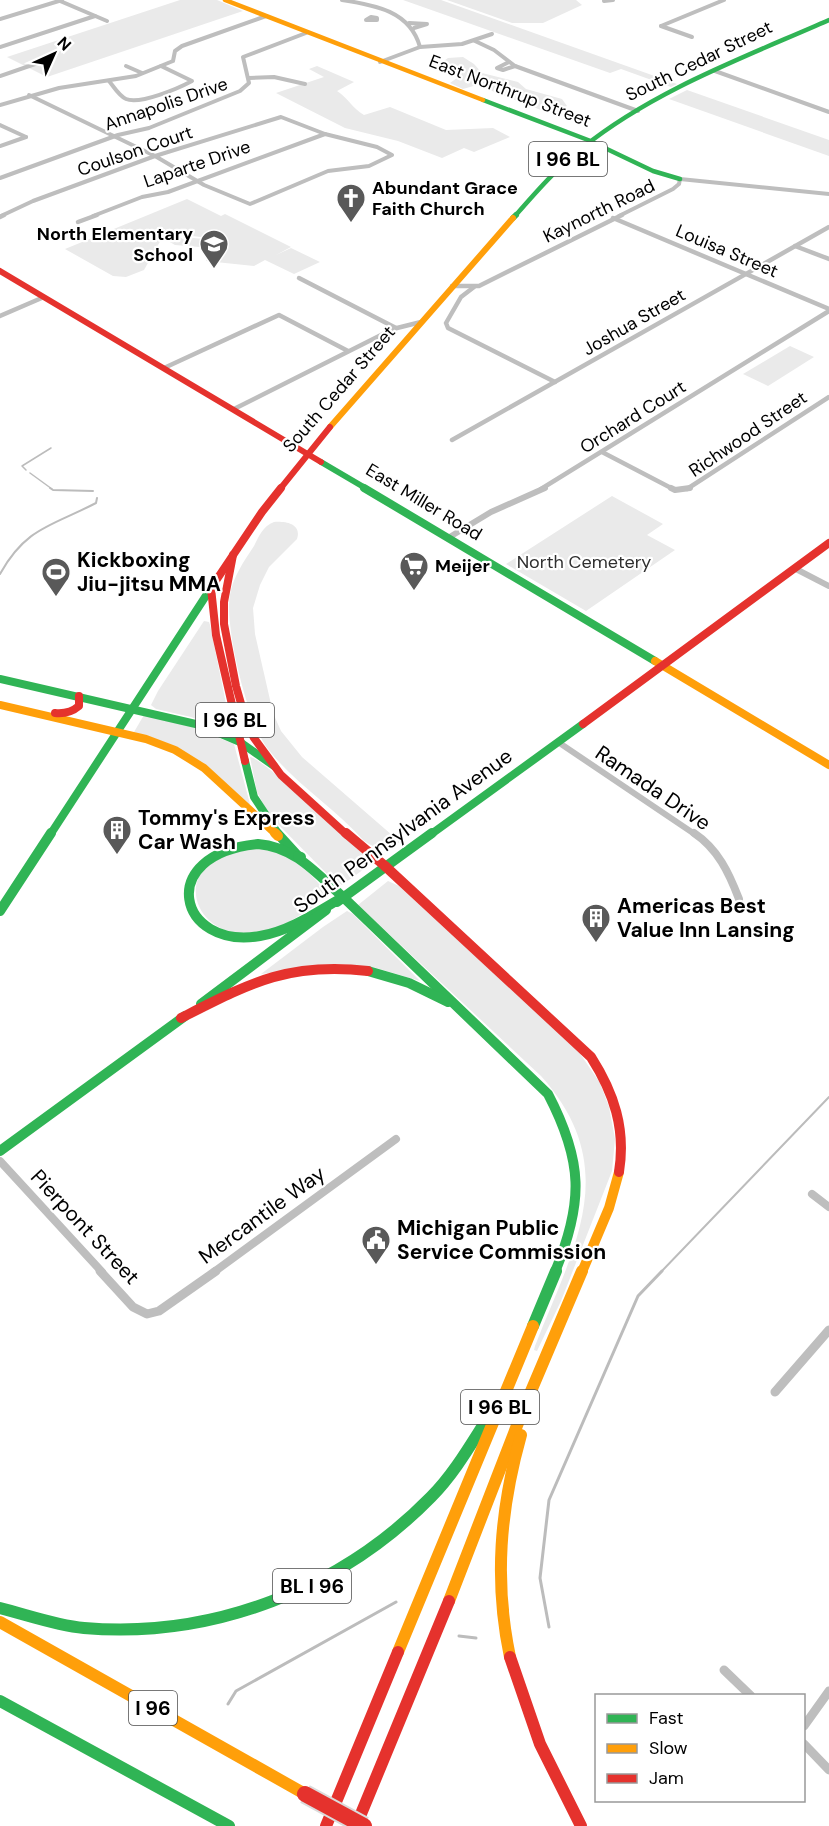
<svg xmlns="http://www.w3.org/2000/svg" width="829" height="1826" viewBox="0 0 829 1826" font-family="'DM Sans',sans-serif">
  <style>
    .green { fill: #eaeaea }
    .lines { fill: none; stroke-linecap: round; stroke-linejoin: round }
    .stream-far2 { stroke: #bcbcbc; stroke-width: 1.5 }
    .stream-far1 { stroke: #bcbcbc; stroke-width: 2 }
    .stream { stroke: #bcbcbc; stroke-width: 3 }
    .street-far4 { stroke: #bebebe; stroke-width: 4 }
    .street-far3 { stroke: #bebebe; stroke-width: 4.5 }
    .street-far2 { stroke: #bebebe; stroke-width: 6 }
    .street-far1 { stroke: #bebebe; stroke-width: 8 }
    .street { stroke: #bebebe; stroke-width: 9 }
    .fast-far4 { stroke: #30b455; stroke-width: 4.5 }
    .fast-far3 { stroke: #30b455; stroke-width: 6 }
    .fast-far2 { stroke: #30b455; stroke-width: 8 }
    .fast-far1 { stroke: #30b455; stroke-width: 10 }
    .fast { stroke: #30b455; stroke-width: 12 }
    .slow-far4 { stroke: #ff9f0a; stroke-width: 4.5 }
    .slow-far3 { stroke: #ff9f0a; stroke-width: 6 }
    .slow-far2 { stroke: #ff9f0a; stroke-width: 8 }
    .slow-far1 { stroke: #ff9f0a; stroke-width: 10 }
    .slow { stroke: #ff9f0a; stroke-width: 12 }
    .jam-far3 { stroke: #e5322d; stroke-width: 6 }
    .jam-far2 { stroke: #e5322d; stroke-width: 8 }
    .jam-far1 { stroke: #e5322d; stroke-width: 10 }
    .jam { stroke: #e5322d; stroke-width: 12 }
    .jam-bridge-casing { stroke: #dbdbdb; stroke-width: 20; stroke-linecap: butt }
    .jam-bridge { stroke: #e5322d; stroke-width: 16 }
    .labels { text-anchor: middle; stroke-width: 4.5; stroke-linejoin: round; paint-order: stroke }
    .far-street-label { font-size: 18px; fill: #000; stroke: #fff }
    .far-poi-label { font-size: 18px; font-weight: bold; fill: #000; stroke: #fff; text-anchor: start }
    .far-park-label { font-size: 18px; fill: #2f2f2f; stroke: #fff }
    .shield { fill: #fff; stroke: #4c4c4c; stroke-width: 1.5 }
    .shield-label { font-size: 20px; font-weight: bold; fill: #000 }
    .poi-label { font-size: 21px; font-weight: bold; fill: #000; stroke: #fff; text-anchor: start }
    .street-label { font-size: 21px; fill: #000; stroke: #fff }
  </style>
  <rect width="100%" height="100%" fill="#fff"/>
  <g class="green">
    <path d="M180 0H217L243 11 47 77 7 57Z"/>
    <path d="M403 0H441L677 84 671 87 621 69 610 73Z"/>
    <path d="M447 0H576L582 5 543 23H512Z"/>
    <path d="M463 57 474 64 482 73 518 82 526 89 562 99 567 106 556 113 546 112 477 85 463 89 450 83 457 78 454 69 447 68 441 71 437 66 448 58Z"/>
    <path d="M317 66 354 82 337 91C348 98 352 108 364 115L390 107 446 130 493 128 510 137 474 152 464 148 442 158 398 141 345 128 276 93 324 77 309 69Z"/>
    <path d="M687 90 829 140V156L669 99Z"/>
    <path d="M187 199 221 216 225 214 291 247 276 255 291 248 320 262 294 274 265 260 254 266 206 261 218 239 175 234 186 241 193 238 217 240 212 248 175 245 163 238 172 234 162 238 144 270 126 277 113 276 65 249Z"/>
    <path d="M790 346 814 357 768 386 743 374Z"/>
    <path d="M612 496 663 524 647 535 675 550 586 611 506 564Z"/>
    <path d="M274 522C286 521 302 524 297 539L269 567 260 585 253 608 255 634 273 713 281 731 302 757 400 842C387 850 377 850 364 841 335 808 295 784 268 749 248 724 224 626 230 595 233 577 244 561 254 546 259 536 263 526 274 522Z"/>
    <path d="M204 621 209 622 210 625 232 733 191 717 156 709 151 705 158 691Z"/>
    <path d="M144 715 192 727 234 744 250 804H248L207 766 190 755 134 732Z"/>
    <path d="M250 757C265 759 353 845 371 861V864L342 885 332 879 269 815 257 792Z"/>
    <path d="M249 848C259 848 267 848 276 851 287 855 324 881 323 893 322 904 306 911 297 917 201 976 151 859 249 848Z"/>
    <path d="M388 881 399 886 579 1052 600 1083 609 1107 615 1139 612 1171 561 1301 537 1351 534 1350 535 1346C573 1248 624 1169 541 1076L358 905Z"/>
    <path d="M347 911 353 914 420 981 373 967 340 964 261 974 323 927Z"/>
  </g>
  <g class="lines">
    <g class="stream-far2">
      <path d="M26 470 22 466 51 448"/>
      <path d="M30 473 52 489"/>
    </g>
    <g class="stream-far1">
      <path d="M50 488 53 490 93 491"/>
      <path d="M0 574C26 527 52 526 96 503L97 498"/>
      <path d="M661 1272 829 1097"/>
    </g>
    <g class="stream">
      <path d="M549 1627 540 1578 549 1500 638 1296 662 1271"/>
      <path d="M459 1636 476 1638"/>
      <path d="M228 1704 236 1691 396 1602"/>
    </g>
    <g class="street-far4">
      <path d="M342 0C375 5 410 11 420 47"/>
      <path d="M60 1 107 21"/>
      <path d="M604 1 613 0"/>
      <path d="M371 17 377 18V20H366Z"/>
      <path d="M0 19 62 0"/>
      <path d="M409 23 427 24 414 28"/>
      <path d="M661 26 724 0"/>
      <path d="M661 26 692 37"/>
      <path d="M475 41 494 50 515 66 638 111"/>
      <path d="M0 47 95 16"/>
      <path d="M380 62 420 47 462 44 492 34"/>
      <path d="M509 62 497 68 503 70 515 66"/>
      <path d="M126 66 142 73"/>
      <path d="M715 71 829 112"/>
      <path d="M0 76 38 63"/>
      <path d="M249 78 274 77 305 84"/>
      <path d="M109 81C114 87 119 96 126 99 140 105 179 88 192 81L161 66"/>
      <path d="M29 95 155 156"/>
      <path d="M0 105 59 88 136 76 173 61 175 51 182 46 266 16"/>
      <path d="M281 117 325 134 377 147 392 155 369 166 328 171 250 204 204 185 155 156Z"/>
      <path d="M0 125 26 137"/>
      <path d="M0 146 26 137"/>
      <path d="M0 178 118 135 149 128 240 91 249 83 243 57 306 33"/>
      <path d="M1 216 33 201 155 156"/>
      <path d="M93 216 142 197 168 192 325 134"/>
      <path d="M619 216 673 189 679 184 680 179 829 194"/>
    </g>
    <g class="street-far3">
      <path d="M0 217 4 215"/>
      <path d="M613 218 829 309"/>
      <path d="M78 222 97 215"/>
      <path d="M795 246 829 259"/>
      <path d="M299 278 396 328"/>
      <path d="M452 286H479L622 215"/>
      <path d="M474 287 461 297 446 323 448 328 555 382"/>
      <path d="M0 316 44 297"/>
      <path d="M164 368 279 315 348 351"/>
      <path d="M234 409 393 329 421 322"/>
      <path d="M452 440 829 227"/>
      <path d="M602 452 673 489"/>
      <path d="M541 489 829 311"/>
      <path d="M687 489 829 397"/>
    </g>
    <g class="street-far2">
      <path d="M671 488 675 490 690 488"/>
      <path d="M448 538 491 512 545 488"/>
      <path d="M794 568 829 586"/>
      <path d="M558 742 696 835"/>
    </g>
    <g class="street-far1">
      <path d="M694 833C718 849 729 873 739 899"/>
      <path d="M0 1161 102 1272"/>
      <path d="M812 1194 829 1207"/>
      <path d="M214 1272 396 1139"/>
    </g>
    <g class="street">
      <path d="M100 1271 133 1307 147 1314 159 1311 216 1271"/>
      <path d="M775 1392 829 1330"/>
      <path d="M724 1670 751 1696"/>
      <path d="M804 1726 829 1691"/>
      <path d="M804 1744 829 1770"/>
    </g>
    <g class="fast-far4">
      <path d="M483 100 588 140 653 171 680 179"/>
      <path d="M515 216C536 192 556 169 582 148 654 90 745 57 829 20"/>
    </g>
    <g class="fast-far3">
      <path d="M513 218 516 215"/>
      <path d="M321 462 367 489"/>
    </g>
    <g class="fast-far2">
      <path d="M364 488 655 661"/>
      <path d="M0 679 200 725 240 742 274 766"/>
      <path d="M245 761 254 797 279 835"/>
      <path d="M50 835 211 588"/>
      <path d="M430 835 583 724"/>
    </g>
    <g class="fast-far1">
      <path d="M277 833 298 856"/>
      <path d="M258 844C295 847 317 874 343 897 317 912 290 931 260 936 178 950 154 854 258 844Z"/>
      <path d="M298 856 301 857"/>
      <path d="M343 897 548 1094C583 1161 584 1202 555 1272"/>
      <path d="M337 902 432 833"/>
      <path d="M0 911 51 833"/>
      <path d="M368 971 409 983 448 1002"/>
      <path d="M201 1004 326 910"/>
      <path d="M0 1151 185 1016"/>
    </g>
    <g class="fast">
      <path d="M533 1326 556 1271"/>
      <path d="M0 1608C28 1615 55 1625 84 1628 213 1639 341 1589 431 1497 454 1474 471 1444 489 1416"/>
      <path d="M0 1701 229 1826"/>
    </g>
    <path class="slow-far4" d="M225 0 483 100"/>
    <path class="slow-far3" d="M330 427 513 218"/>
    <g class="slow-far2">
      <path d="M655 661 829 765"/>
      <path d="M0 705 146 739 175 750 204 768 277 835"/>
    </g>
    <g class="slow-far1">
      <path d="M275 833 278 836"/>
      <path d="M582 1272 609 1208 619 1172"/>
    </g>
    <g class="slow">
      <path d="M449 1601 523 1410 582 1271"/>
      <path d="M0 1622 305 1794"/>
      <path d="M398 1652 533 1326"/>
      <path d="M510 1657C494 1581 500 1510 521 1435"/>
    </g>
    <g class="jam-far3">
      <path d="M0 271 321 462"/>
      <path d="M280 489 330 427"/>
    </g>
    <g class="jam-far2">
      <path d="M233 555 224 602V624L236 686 246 721 254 738 281 775 347 835"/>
      <path d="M55 713C65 714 72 712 79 706V696"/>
      <path d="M583 724 829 543"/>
      <path d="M245 761 216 635 211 588 262 512 281 488"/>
    </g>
    <g class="jam-far1">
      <path d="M346 833 385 866"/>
      <path d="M385 866 591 1057C614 1093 626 1129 619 1172"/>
      <path d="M181 1018C250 983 288 962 368 971"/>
    </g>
    <g class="jam">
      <path d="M510 1657 540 1744 581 1826"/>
      <path d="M326 1826 398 1652"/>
      <path d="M356 1826 449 1601"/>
    </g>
    <g class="jam-bridge-casing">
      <path id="jam-bridge" d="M305 1794 364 1826"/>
    </g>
    <use href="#jam-bridge" class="jam-bridge"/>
  </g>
  <defs>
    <g id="church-pin" transform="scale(1.5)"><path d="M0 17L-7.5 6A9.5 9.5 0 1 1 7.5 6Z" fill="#595959" stroke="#fff"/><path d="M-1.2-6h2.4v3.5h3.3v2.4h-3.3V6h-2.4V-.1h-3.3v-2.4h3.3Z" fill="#fff"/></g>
    <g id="school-pin" transform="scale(1.5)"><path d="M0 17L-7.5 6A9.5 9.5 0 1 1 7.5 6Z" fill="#595959" stroke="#fff"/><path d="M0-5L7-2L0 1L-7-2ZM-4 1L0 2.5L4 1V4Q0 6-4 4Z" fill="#fff"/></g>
    <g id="supermarket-pin" transform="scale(1.5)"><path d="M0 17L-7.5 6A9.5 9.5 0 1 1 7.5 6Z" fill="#595959" stroke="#fff"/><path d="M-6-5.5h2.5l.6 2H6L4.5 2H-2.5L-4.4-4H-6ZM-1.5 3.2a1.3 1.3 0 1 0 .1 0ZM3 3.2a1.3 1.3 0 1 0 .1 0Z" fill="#fff"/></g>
    <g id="stadium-pin" transform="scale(1.5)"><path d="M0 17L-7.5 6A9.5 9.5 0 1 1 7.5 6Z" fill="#595959" stroke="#fff"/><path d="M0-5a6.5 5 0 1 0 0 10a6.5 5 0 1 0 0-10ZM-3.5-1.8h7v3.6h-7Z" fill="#fff"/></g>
    <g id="building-pin" transform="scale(1.5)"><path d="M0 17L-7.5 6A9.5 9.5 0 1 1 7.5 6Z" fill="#595959" stroke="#fff"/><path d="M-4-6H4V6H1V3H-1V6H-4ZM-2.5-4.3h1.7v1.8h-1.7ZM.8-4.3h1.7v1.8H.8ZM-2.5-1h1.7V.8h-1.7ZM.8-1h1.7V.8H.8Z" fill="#fff"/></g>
    <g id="civic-pin" transform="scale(1.5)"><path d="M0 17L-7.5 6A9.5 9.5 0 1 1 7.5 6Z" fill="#595959" stroke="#fff"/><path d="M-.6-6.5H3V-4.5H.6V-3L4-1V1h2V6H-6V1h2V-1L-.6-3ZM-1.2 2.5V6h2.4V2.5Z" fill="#fff"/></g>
  </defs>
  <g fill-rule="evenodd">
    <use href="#church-pin" x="351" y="198"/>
    <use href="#school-pin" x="214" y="244"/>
    <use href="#supermarket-pin" x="414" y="566"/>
    <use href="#stadium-pin" x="56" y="572"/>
    <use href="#building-pin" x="117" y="830"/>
    <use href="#building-pin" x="596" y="918"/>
    <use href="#civic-pin" x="376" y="1240"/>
  </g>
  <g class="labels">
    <g class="far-street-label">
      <text transform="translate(699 61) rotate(-26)" y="6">South Cedar Street</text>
      <text transform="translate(510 91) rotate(21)" y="6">East Northrup Street</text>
      <text transform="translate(166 104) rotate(-19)" y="6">Annapolis Drive</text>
      <text transform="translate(135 151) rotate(-19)" y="6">Coulson Court</text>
      <text transform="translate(197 164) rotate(-19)" y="6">Laparte Drive</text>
      <text transform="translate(599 211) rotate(-26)" y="6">Kaynorth Road</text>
      <text transform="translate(727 251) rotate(23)" y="6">Louisa Street</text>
      <text transform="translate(634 322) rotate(-30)" y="6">Joshua Street</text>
      <text transform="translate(339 389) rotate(-49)" y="6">South Cedar Street</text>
      <text transform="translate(633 417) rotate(-32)" y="6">Orchard Court</text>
      <text transform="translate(748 434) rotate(-34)" y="6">Richwood Street</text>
      <text transform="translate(424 502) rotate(31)" y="6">East Miller Road</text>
    </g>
    <g class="far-poi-label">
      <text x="372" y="194">Abundant Grace<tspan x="372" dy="21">Faith Church</tspan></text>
      <text x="193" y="240" text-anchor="end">North Elementary<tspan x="193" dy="21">School</tspan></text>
      <text x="435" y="572">Meijer</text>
    </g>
    <g class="far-park-label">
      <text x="584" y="568">North Cemetery</text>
    </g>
    <g class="shield">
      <rect x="529" y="142" width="78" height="34" rx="4.5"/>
      <rect x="196" y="703" width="78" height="34" rx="4.5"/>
      <rect x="461" y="1390" width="78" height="34" rx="4.5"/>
      <rect x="273" y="1569" width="78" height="34" rx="4.5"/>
      <rect x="129" y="1691" width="48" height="34" rx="4.5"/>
    </g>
    <g class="shield-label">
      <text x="568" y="166">I 96 BL</text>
      <text x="235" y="727">I 96 BL</text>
      <text x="500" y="1414">I 96 BL</text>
      <text x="312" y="1593">BL I 96</text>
      <text x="153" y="1715">I 96</text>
    </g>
    <g class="poi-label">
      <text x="77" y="567">Kickboxing<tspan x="77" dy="24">Jiu-jitsu MMA</tspan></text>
      <text x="138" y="825">Tommy's Express<tspan x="138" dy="24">Car Wash</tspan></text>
      <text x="617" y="913">Americas Best<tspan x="617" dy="24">Value Inn Lansing</tspan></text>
      <text x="397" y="1235">Michigan Public<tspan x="397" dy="24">Service Commission</tspan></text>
    </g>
    <g class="street-label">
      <text transform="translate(653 788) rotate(34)" y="7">Ramada Drive</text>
      <text transform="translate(403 831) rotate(-36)" y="7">South Pennsylvania Avenue</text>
      <text transform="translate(262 1215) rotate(-36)" y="7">Mercantile Way</text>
      <text transform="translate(85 1227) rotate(47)" y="7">Pierpont Street</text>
    </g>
  </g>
  <rect x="595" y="1694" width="210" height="108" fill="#ffffff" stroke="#999999" stroke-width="1.5"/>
  <rect x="607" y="1714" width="30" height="9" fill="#30b455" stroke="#999999" stroke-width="1.5"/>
  <text x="649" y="1724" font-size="18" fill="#000000">Fast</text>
  <rect x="607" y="1744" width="30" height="9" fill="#ff9f0a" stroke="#999999" stroke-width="1.5"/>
  <text x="649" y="1754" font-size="18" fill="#000000">Slow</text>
  <rect x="607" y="1774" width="30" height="9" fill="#e5322d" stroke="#999999" stroke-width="1.5"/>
  <text x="649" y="1784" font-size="18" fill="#000000">Jam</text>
  <g transform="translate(54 54) rotate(45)" stroke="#ffffff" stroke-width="4.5" paint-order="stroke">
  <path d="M0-4.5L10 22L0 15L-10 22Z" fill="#000000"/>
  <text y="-9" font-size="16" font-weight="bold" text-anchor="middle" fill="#000000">N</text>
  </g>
</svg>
